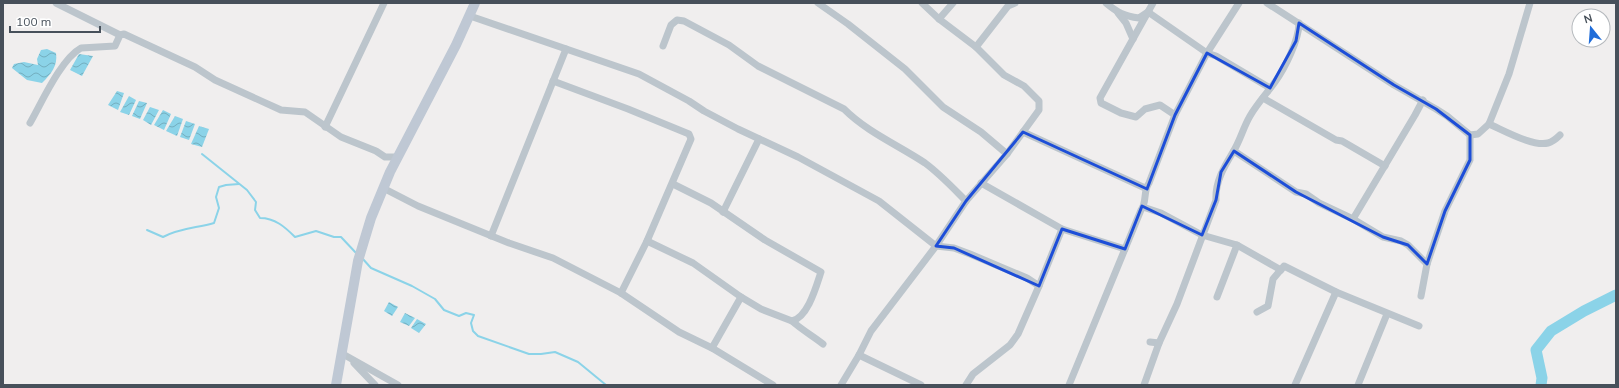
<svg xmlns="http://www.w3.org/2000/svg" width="1619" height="388" viewBox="0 0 1619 388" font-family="Mulish,sans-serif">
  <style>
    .water { fill: url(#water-waves) }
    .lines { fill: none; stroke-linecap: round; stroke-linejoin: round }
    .stream { stroke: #8bd3e8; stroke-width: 2 }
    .river { stroke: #8bd3e8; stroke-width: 11 }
    .street { stroke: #bcc5cc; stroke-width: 7 }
    .secondary { stroke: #bfc8d4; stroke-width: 10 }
    .marked { fill: none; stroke: #1d4ed8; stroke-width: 3; stroke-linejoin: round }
  </style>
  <defs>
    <pattern id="water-waves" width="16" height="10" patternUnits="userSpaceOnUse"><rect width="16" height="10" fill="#8bd3e8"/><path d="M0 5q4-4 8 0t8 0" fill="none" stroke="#73aebf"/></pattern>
  </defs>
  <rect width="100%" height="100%" fill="#f0eeee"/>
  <g class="water">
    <path d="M47 49 56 53C58 66 51 74 42 83L27 80 12 68 14 64 24 62 38 65 37 59 41 50Z"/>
    <path d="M79 54 93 56 82 76 70 70Z"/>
    <path d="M117 91 124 93 118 110 108 105Z"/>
    <path d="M129 96 136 100 129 115 120 112Z"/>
    <path d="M139 101 147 103 140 119 132 116Z"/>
    <path d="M150 107 159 110 151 125 143 120Z"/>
    <path d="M163 110 171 114 164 130 154 125Z"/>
    <path d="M175 116 183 119 177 136 166 131Z"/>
    <path d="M186 121 195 124 189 140 180 137Z"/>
    <path d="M199 126 209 129 202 147 191 144Z"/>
    <path d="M389 302 398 307 392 316 384 311Z"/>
    <path d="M405 313 415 318 409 326 400 322Z"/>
    <path d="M417 319 426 324 419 333 411 328Z"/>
  </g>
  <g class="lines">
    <g class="stream">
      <path d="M202 154 247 190 256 202 255 210 260 218C275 218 285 227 295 237L316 231 334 237H341L357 254"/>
      <path d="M147 230 163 237C180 228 197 228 214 223L219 208 216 197 219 187 226 185 239 184"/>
      <path d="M362 258 371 268 412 286 435 299 444 310 459 316 466 313 474 315 471 323 473 331 478 336 529 354H541L555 352 578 362 606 385"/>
    </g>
    <path class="river" d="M1541 385 1542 378 1536 350 1551 331 1584 311 1616 295"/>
    <g class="street">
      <path d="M56 3 120 35"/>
      <path d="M818 3 848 24 905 69 943 107 981 132 1007 154"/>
      <path d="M1106 3C1118 13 1124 16 1139 18L1148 12 1207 53 1216 56 1270 88"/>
      <path d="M1153 3 1100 98 1101 103 1121 113 1136 117 1145 109 1160 105 1175 115"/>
      <path d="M1267 3 1394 85 1436 109 1447 116 1470 135 1478 134 1489 124 1509 74 1530 3"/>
      <path d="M1118 13 1126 23 1133 39"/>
      <path d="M470 16 639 74 689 101 704 111 738 129 798 157 879 201 936 246 954 248 970 254 1027 278 1039 286"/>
      <path d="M939 19 953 3"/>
      <path d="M663 46 671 25 677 20 684 21 729 45 758 66 844 109C867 132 898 145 925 163 940 174 953 188 966 201"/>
      <path d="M976 47 1008 6 1015 3"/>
      <path d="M553 81 628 109 689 134 691 139 647 241 621 293"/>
      <path d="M1263 98 1336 140 1342 141 1385 166"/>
      <path d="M30 123C42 102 61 59 81 48L115 46 120 35 124 34 195 67 215 80 281 110 305 112 341 137 376 151 385 157H398"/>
      <path d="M1489 124C1503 130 1533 147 1548 143 1552 142 1557 138 1560 135"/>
      <path d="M325 127 384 3"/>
      <path d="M1023 132 1145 188"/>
      <path d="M1234 151 1296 192 1306 194 1319 203 1353 219 1383 237 1401 241 1408 245 1427 264"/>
      <path d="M981 183 1062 229 1125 249"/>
      <path d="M383 188 418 206 509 243 553 258 621 293 679 332 712 348 773 385"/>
      <path d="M1143 207 1161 213 1202 235 1237 245 1281 270"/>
      <path d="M723 212 759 139"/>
      <path d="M1353 219 1415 115 1423 100"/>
      <path d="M491 236 566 49"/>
      <path d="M647 241 693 263 741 297 761 309 792 321C808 317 816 287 821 272L765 240 711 203 673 184"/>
      <path d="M1421 296 1427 264 1445 211 1470 160V135"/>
      <path d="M1217 297 1237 245"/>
      <path d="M1257 312 1268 306 1273 279 1284 266 1336 292 1419 326"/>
      <path d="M792 321C802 330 813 336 823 344"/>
      <path d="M1150 342 1159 343"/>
      <path d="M712 348 741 297"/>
      <path d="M341 353 398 385"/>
      <path d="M859 355 921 385"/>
      <path d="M354 363 375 385"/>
      <path d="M841 385 859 355 871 331 936 246 966 201 1007 154 1039 110V101L1024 86 1004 75 976 47 939 19 922 3"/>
      <path d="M966 385 973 374 1010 345 1018 334 1039 286 1062 229"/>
      <path d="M1069 385 1141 210C1147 203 1143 191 1149 183L1175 115 1207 53 1239 3"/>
      <path d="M1144 385 1159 343 1177 304 1216 200C1215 182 1224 167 1233 152 1240 141 1243 128 1250 116 1257 104 1267 93 1275 82 1285 68 1299 40 1299 23"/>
      <path d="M1295 385 1336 292"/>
      <path d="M1358 385 1387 314"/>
    </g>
    <path class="secondary" d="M336 385 358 261 371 218 390 172 456 45 475 3"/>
  </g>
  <path class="marked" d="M1299 23 1394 85 1436 109 1470 135V160L1445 211 1427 264 1408 245 1383 237 1296 192 1234 151 1221 172 1216 200 1202 235 1142 206 1125 249 1062 229 1039 286 954 248 936 246 966 201 1023 132 1147 189 1175 115 1207 53 1270 88 1296 41Z"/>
  <rect width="1619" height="388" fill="none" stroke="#47505a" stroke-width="8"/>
  <g transform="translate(1591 28) rotate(343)"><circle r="19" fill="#ffffff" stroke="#b5b9bd"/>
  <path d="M0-3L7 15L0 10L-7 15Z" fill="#1f6cd9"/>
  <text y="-6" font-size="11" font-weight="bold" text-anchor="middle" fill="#47505a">N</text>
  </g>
  <path d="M10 26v6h90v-6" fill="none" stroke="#47505a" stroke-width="2"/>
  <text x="16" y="26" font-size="12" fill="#47505a" stroke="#ffffff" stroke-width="3" paint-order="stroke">100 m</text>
</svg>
